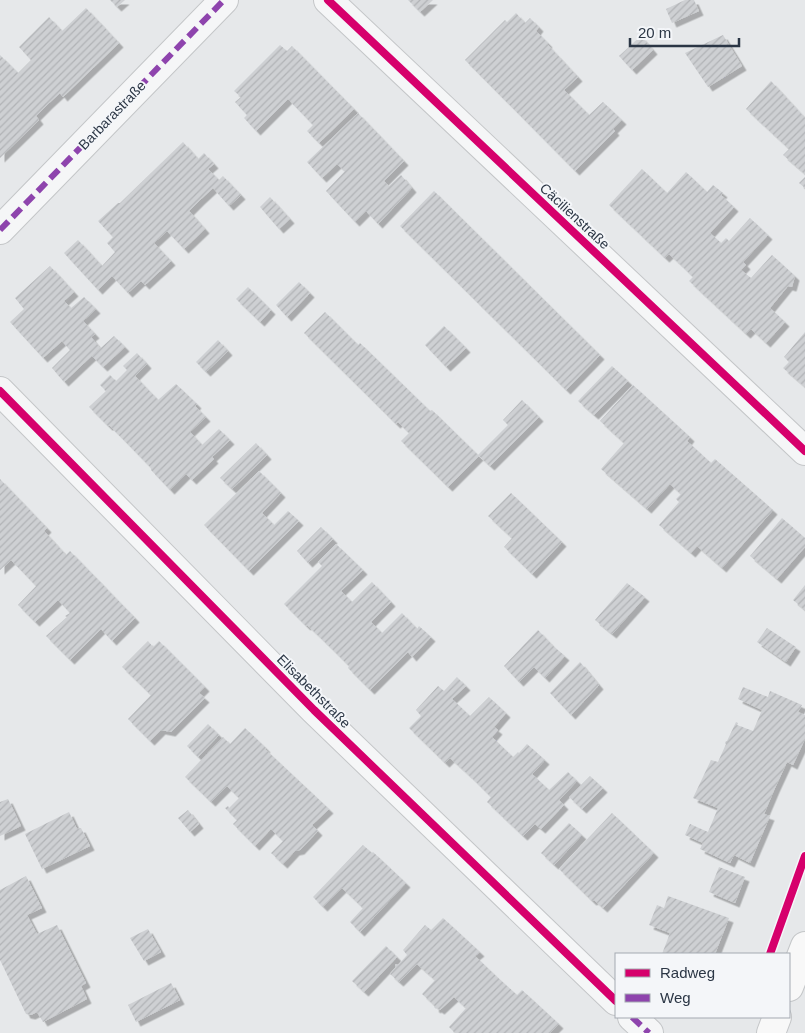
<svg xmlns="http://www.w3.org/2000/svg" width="805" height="1033" viewBox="0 0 805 1033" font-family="Helvetica,sans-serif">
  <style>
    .building { fill: url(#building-hatch); filter: url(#shadow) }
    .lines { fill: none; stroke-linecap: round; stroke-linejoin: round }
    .street-casing { stroke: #c4c6c8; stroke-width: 30 }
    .secondary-casing { stroke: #c4c6c8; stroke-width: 30 }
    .street { stroke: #f5f6f7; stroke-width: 28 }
    .secondary { stroke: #f8f8f8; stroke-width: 28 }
    .quiet { stroke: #8e44ad; stroke-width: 6; stroke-dasharray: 12 6; stroke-linecap: butt }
    .cycleway-casing { stroke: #f4f6f9; stroke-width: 11 }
    .cycleway { stroke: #d6006c; stroke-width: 8 }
    .labels { text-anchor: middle; stroke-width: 4; stroke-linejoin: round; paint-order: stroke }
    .street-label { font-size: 14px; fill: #2b3645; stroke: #f4f6f9 }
  </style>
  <defs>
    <pattern id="building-hatch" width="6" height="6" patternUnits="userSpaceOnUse" patternTransform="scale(1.25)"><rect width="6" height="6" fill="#ced0d3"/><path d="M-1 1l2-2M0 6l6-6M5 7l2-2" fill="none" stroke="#b1b3b6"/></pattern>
    <filter id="shadow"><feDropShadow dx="4.5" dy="4.5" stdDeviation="0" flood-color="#0004"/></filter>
  </defs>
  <rect width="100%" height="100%" fill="#e6e8ea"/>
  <g class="building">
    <path d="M110 0H125L117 7Z"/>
    <path d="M408 0H433L420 12Z"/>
    <path d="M685 0H694L699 11 672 23 666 9Z"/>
    <path d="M86 8 119 43 63 97 60 93 48 104 36 116 39 120 0 158V55L18 73 31 60 19 47 49 17 62 31Z"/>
    <path d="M516 13 525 23 530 18 539 27 536 31 548 43 547 44 578 77 564 90 589 115 603 102 622 120 613 129 615 131 575 171 465 60 505 20 507 22Z"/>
    <path d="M723 35 742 66 708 87 685 53Z"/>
    <path d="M641 36 653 50 632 70 619 56Z"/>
    <path d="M280 45 287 51 292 46 354 109 319 143 307 131 313 125 288 99 256 131 244 118 247 115 235 102 241 97 234 91Z"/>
    <path d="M771 81 805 118V174L783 155 789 149 746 109Z"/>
    <path d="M358 113 404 161 384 181 389 186 401 175 412 188 378 224 366 211 355 222 326 191 345 171 337 164 322 178 307 162Z"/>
    <path d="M183 142 198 159 204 153 214 164 208 169 219 180 223 176 241 195 229 206 213 188 200 200 189 211 205 229 184 249 167 231 155 242 154 243 171 261 145 285 141 281 128 293 112 276 98 290 64 253 78 240 102 266 115 252 107 243 113 237 98 221 118 203H120Z"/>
    <path d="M642 169 667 193 686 172 707 192 713 185 723 193 721 195 734 207 710 233 721 243 726 238 729 241 750 218 768 235 743 262 746 265 741 270 751 278 772 255 795 276 792 287 788 286 770 308 785 322 766 343 751 329 746 334 689 281 693 277 681 265 669 254 665 258 609 205Z"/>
    <path d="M805 177V188L799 183Z"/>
    <path d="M434 191 600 355 566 390 400 226Z"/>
    <path d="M270 197 290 219 279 229 260 207Z"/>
    <path d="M50 266 74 292 64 301 71 308 84 297 96 309 83 321 95 334 91 337 100 348 64 382 52 368 70 350 62 341 43 358 10 322 24 309 15 298Z"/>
    <path d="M299 282 310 293 287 317 276 305Z"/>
    <path d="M248 287 271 310 260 322 236 299Z"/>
    <path d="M325 312 358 345 360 343 430 411 432 410 479 456 448 487 401 441 409 433 398 422 396 424 304 333Z"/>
    <path d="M444 326 466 348 446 367 425 345Z"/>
    <path d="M805 332V387L783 368 789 362 784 357Z"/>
    <path d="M114 336 125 347 103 367 92 356Z"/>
    <path d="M218 340 228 351 206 372 196 362Z"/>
    <path d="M137 353 147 364 135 376 158 400 176 384 197 404 195 406 206 417 190 432 202 445 219 429 230 440 212 457 214 459 192 480 186 474 170 490 151 470V468L110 426H108L89 407 106 391 100 385 110 375 116 381 127 370 123 366Z"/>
    <path d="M612 366 628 381 594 415 578 401Z"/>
    <path d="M633 385 690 437 687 441 711 463 715 459 773 510 722 568 697 546 691 553 659 525 679 502 676 499 681 494 670 484 647 509 601 469 624 443 600 421Z"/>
    <path d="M522 400 539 417 490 466 478 455 508 425 503 420Z"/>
    <path d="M256 443 267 455 232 489 220 478Z"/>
    <path d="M259 471 281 493 262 513 274 525 288 511 299 521 249 571 204 525Z"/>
    <path d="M0 479 47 528 44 531 66 555 70 551 135 618 112 641 101 629 70 660 46 636 67 617 65 616 70 613 58 600 35 622 18 605 36 586 11 560 0 570Z"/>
    <path d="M511 493 562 542 532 574 504 547 512 538 488 516Z"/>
    <path d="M782 518 805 538V547L777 579 750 556Z"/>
    <path d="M321 527 333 539 308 563 297 551Z"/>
    <path d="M336 544 363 570 341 591 352 602 372 582 391 602 371 622 382 633 402 613 417 629 419 626 431 637 412 657 408 652 370 690 348 668 349 666 328 645 307 625 306 626 284 604 322 566 318 562Z"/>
    <path d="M627 583 645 597 612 634 595 620Z"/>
    <path d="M805 585V610L793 600Z"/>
    <path d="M767 628 796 647 786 662 757 642Z"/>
    <path d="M538 630 553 646 565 656 545 678 534 667 519 682 504 666Z"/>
    <path d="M148 641 153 647 159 641 205 687 199 693 205 698 171 732 161 730 150 741 128 719 151 695 122 667Z"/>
    <path d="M580 662 599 685 571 715 550 693Z"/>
    <path d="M457 677 466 686 452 699 470 716 489 697 506 713 494 727 498 730 492 737 513 757 518 752 519 753 527 744 545 760 532 774 549 790 568 772 577 781 559 800 564 805 541 829 535 824 523 836 487 802 491 797 471 777 450 758 445 763 409 728 421 716 416 710 438 686 444 691Z"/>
    <path d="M743 687 768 697 770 691 802 705 798 712 805 715V739L793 765 787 762 775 788 764 814 770 816 750 863 734 855 730 863 700 849 703 843 685 835 690 824 708 832 718 808 693 798 711 760 718 762 726 744 725 743 726 741H727L736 722 738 723 737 725 753 731 762 710 738 699Z"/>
    <path d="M208 724 219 735 198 757 187 746Z"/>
    <path d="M245 728 266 748 265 749 329 809 312 825 318 831 300 850 295 851 283 864 271 853 283 841 271 829 255 846 233 824 237 820 225 808 228 806 229 808 239 798 227 786 211 802 185 777 223 737 230 744Z"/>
    <path d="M590 776 603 788 582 809 569 797Z"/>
    <path d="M8 799 21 826 0 836V802Z"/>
    <path d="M188 810 199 824 190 832 178 818Z"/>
    <path d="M69 812 77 829 81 828 90 846 42 869 25 834Z"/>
    <path d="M612 813 654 853 603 908 594 900 592 901 559 869Z"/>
    <path d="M569 823 582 835 554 865 541 853Z"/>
    <path d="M363 845 372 853 373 852 406 883 360 932 350 922 363 908 342 888 323 907 313 897Z"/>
    <path d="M719 867 745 877 735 903 709 892Z"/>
    <path d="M26 876 42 908 27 915 37 934 57 925 86 983 81 986 87 999 43 1022 37 1012 31 1015 26 1014 0 960V890Z"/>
    <path d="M668 896 729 918 715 954H662L670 933 649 925 657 905 664 908Z"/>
    <path d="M443 918 480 952 475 956 496 976 517 995 522 990 559 1024 550 1033H455L449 1027 466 1008 454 997 440 1010 437 1008 436 1009 434 1007 435 1006 422 994 435 980 417 964 399 982 390 974 396 967 395 965 396 964 398 965 407 955 403 950 425 925 431 930Z"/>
    <path d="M148 929 161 952 144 961 130 938Z"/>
    <path d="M386 946 397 957 364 992 352 981Z"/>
    <path d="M171 983 180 1000 136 1022 128 1005Z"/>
  </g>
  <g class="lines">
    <g class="street-casing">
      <g id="street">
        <path d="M328 0 805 451"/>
        <path d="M0 230 224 0"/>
        <path d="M0 391 314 710 616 1001"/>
        <path d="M632 1017 649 1033"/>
      </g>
    </g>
    <g class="secondary-casing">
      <g id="secondary">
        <path d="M789 987 805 946"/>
        <path d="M771 1033 777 1017"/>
      </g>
    </g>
    <use href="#street" class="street"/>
    <use href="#secondary" class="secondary"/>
    <g class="quiet">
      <path d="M0 230 224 0"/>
      <path d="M632 1017 649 1033"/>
    </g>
    <g class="cycleway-casing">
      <g id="cycleway">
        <path d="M328 0 805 451"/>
        <path d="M0 391 314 710 616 1001"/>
        <path d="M770 954 805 856"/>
      </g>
    </g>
    <use href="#cycleway" class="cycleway"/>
  </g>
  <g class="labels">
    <g class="street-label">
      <text transform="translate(112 115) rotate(-46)" y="5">Barbarastraße</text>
      <text transform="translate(575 216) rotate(43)" y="5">Cäcilienstraße</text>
      <text transform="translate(314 691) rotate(45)" y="5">Elisabethstraße</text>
    </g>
  </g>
  <rect x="615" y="953" width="175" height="65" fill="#f4f6f9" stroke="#a4a9b1"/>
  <rect x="625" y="969" width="25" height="8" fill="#d6006c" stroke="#a4a9b1"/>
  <text x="660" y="978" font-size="15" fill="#2b3645">Radweg</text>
  <rect x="625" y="994" width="25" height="8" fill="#8e44ad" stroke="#a4a9b1"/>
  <text x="660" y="1003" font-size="15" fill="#2b3645">Weg</text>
  <path d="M630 38v8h109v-8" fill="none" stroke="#2b3645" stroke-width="2.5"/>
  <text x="638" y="38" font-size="15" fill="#2b3645" stroke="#f4f6f9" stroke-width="4" paint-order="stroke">20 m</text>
</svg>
